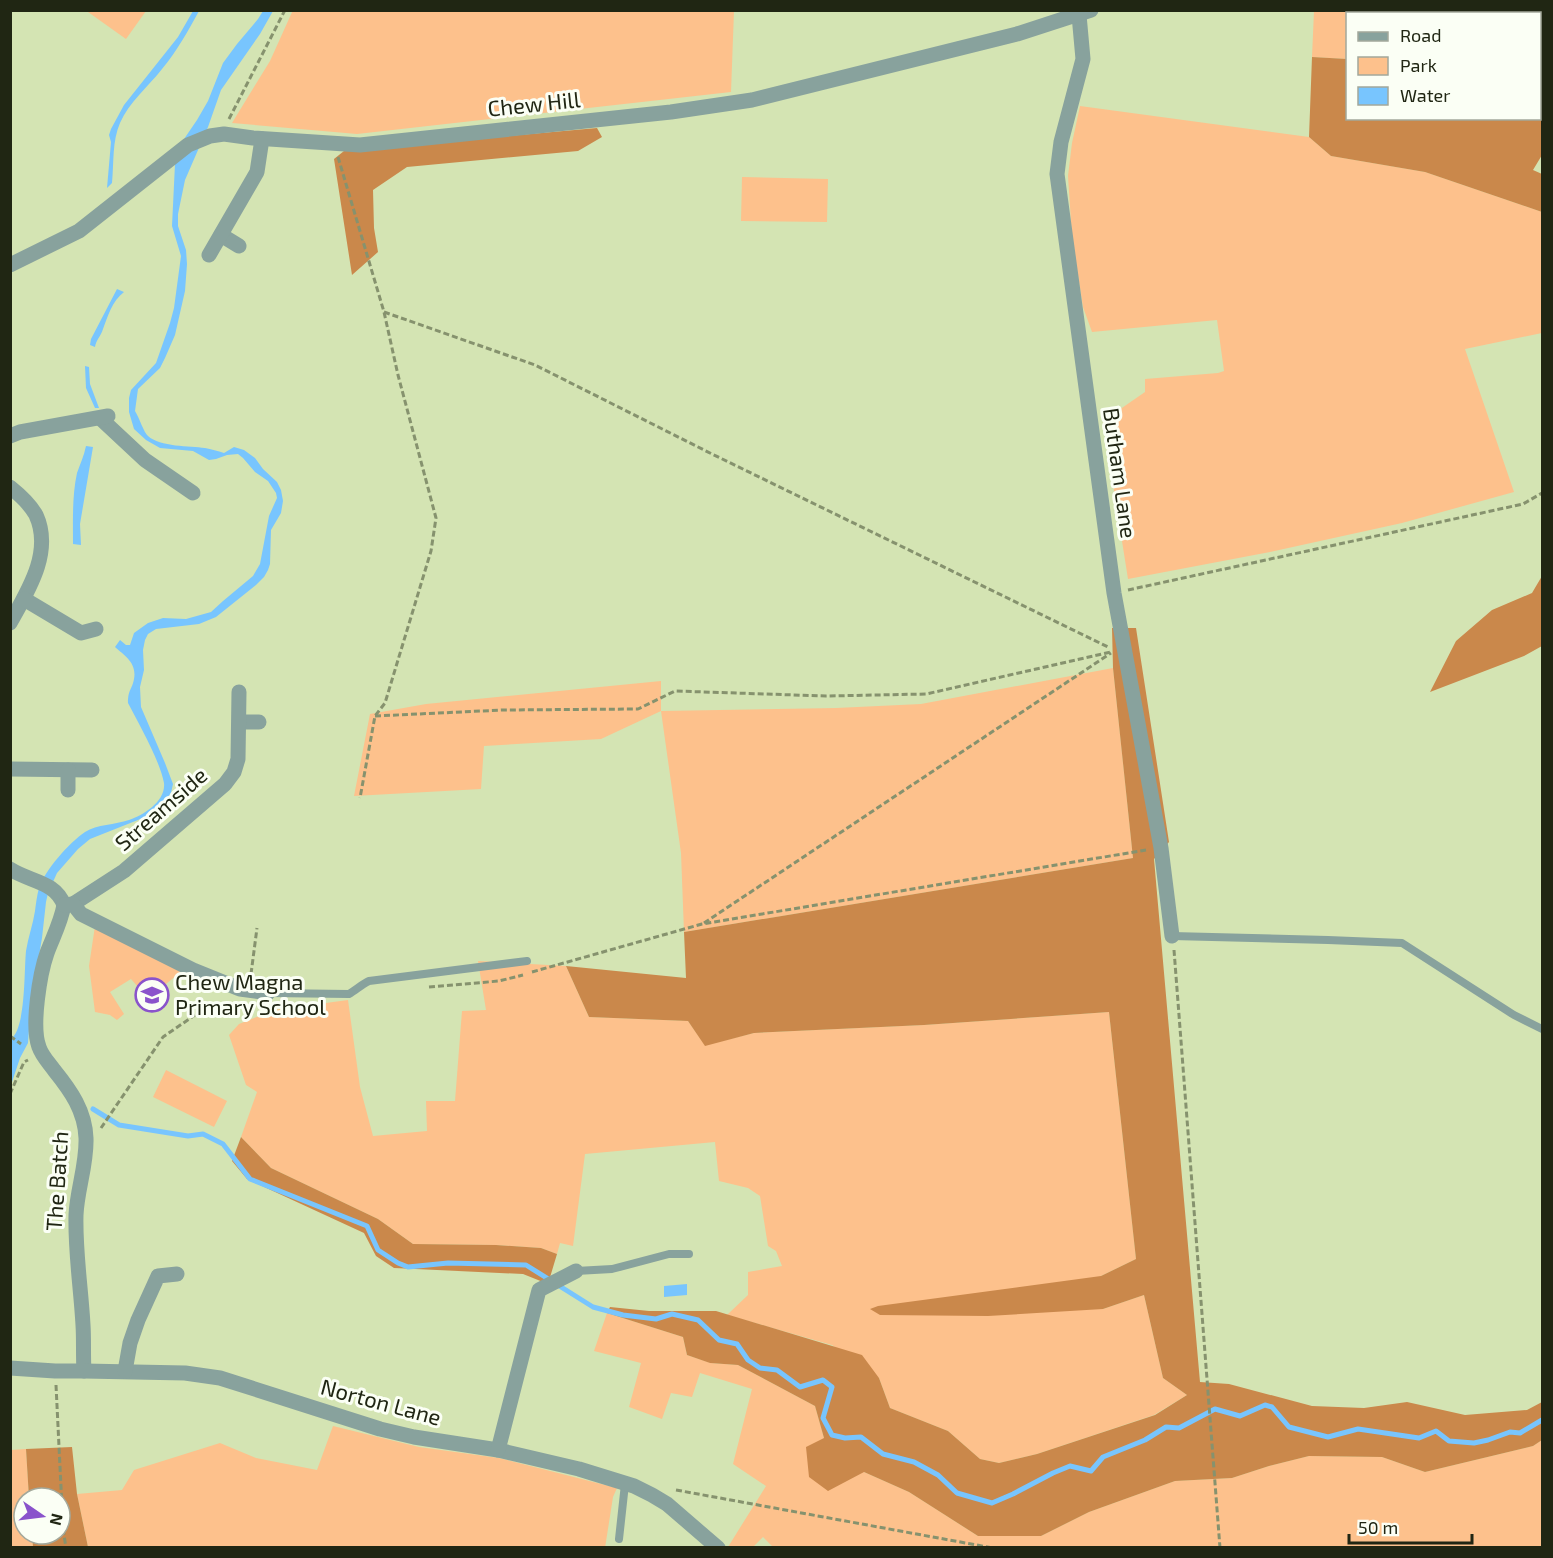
<svg xmlns="http://www.w3.org/2000/svg" width="1553" height="1558" viewBox="0 0 1553 1558" font-family="'Exo 2',sans-serif">
  <style>
    .green { fill: #fdc18c }
    .forest { fill: #ca884b }
    .water { fill: #78c5fe }
    .lines { fill: none; stroke-linecap: round; stroke-linejoin: round }
    .stream { stroke: #78c5fe; stroke-width: 5 }
    .path { stroke: #86926e; stroke-width: 3; stroke-dasharray: 6 3; stroke-linecap: butt }
    .lane { stroke: #88a29d; stroke-width: 8 }
    .street { stroke: #88a29d; stroke-width: 15 }
    .labels { text-anchor: middle; stroke-width: 6; stroke-linejoin: round; paint-order: stroke }
    .street-label { font-size: 22px; fill: #202613; stroke: #fbfff5 }
    .poi-label { font-size: 22px; fill: #202613; stroke: #fbfff5; text-anchor: start }
  </style>
  <rect width="100%" height="100%" fill="#d4e4b3"/>
  <g class="green">
    <path d="M89 10H146V11L126 39 88 12Z"/>
    <path d="M293 10 734 11 731 92 357 134 232 123 270 61Z"/>
    <path d="M1314 11H1542V97L1540 91V14H1348L1347 59 1312 57Z"/>
    <path d="M1080 106 1309 137 1331 156 1425 172 1542 212V333L1465 349 1514 492 1402 523 1270 552 1128 579 1103 421 1145 392V379L1218 373 1224 371 1217 320 1092 332 1083 307 1072 237 1068 176 1072 143Z"/>
    <path d="M742 177 828 179 827 222 741 221Z"/>
    <path d="M1113 668 1133 858 684 932 681 853 661 711 601 739 484 746 481 789 354 796 370 714 426 704 661 681V711L836 708 921 704Z"/>
    <path d="M95 926 182 971 156 992 138 987 131 979 110 992 124 1014 117 1020 110 1015 95 1012 89 966Z"/>
    <path d="M478 961 566 966 589 1017 688 1021 705 1045 754 1033 924 1025 1109 1012 1136 1259 1101 1276 1103 1309 1144 1295 1163 1378 1187 1395 1154 1415 1037 1454 999 1463 980 1459 948 1431 890 1408 879 1378 832 1345 727 1315 748 1295V1272L782 1266 776 1251 768 1246 760 1196 748 1188 719 1181 715 1142 585 1154 573 1246 560 1243 557 1254 541 1248 496 1245 413 1244 378 1219 271 1168 241 1137 257 1092 246 1085 229 1035 239 1024 274 1010 348 1000 360 1087 373 1136 427 1131 426 1101H455L462 1011 486 1010Z"/>
    <path d="M166 1070 227 1101 214 1127 153 1097Z"/>
    <path d="M607 1313 683 1337 687 1355 711 1363 738 1365 815 1406 824 1438 864 1472 909 1492 978 1536H1041L1089 1512 1175 1481 1232 1478 1269 1466 1309 1456 1382 1457 1425 1472 1533 1446 1542 1440V1547L774 1548 763 1537 753 1547H728L766 1486 733 1464 752 1389 700 1373 692 1397 671 1393 662 1419 629 1407 641 1363 594 1351Z"/>
    <path d="M333 1426 419 1447 499 1458 617 1488 613 1497 605 1548 88 1547 77 1494 122 1490 134 1470 220 1443 256 1458 317 1470Z"/>
    <path d="M26 1449 29 1498H24V1534H32L33 1547H11L10 1450Z"/>
  </g>
  <g class="forest">
    <path d="M1312 57 1347 59 1348 118H1540V92L1542 97V155L1533 170 1542 174V212L1425 172 1331 156 1309 137Z"/>
    <path d="M597 128 602 137 578 151 407 167 373 190 374 228 378 252 352 275 334 159 344 151Z"/>
    <path d="M1542 576V646L1524 656 1430 692 1456 641 1492 610 1532 593Z"/>
    <path d="M1112 628H1136L1169 842 1154 859 1200 1382 1229 1384 1312 1406 1364 1408 1407 1402 1465 1415 1527 1410 1542 1402V1440L1533 1446 1425 1472 1382 1457 1309 1456 1269 1466 1232 1478 1175 1481 1089 1512 1041 1536H978L909 1492 864 1472 828 1491 809 1477 806 1447 824 1438 815 1406 738 1365 710 1363 687 1355 683 1337 607 1313 610 1307 649 1311H716L862 1355 879 1378 890 1408 948 1431 980 1459 999 1463 1037 1454 1155 1415 1187 1395 1163 1378 1144 1295 1103 1309 988 1316 880 1315 870 1309 878 1306 1101 1276 1136 1259 1109 1012 924 1025 754 1033 705 1046 688 1021 589 1017 566 966 686 978 684 932 1133 858 1113 668Z"/>
    <path d="M241 1137 271 1168 378 1219 413 1244 496 1245 541 1248 557 1254 548 1284 523 1274 394 1268 376 1256 364 1233 247 1179 232 1161Z"/>
    <path d="M72 1447 77 1494 88 1547H33L32 1534H60V1498H29L26 1449Z"/>
  </g>
  <g class="water">
    <path d="M193 11H199C188 31 177 51 162 69 148 87 129 102 120 123 112 141 114 163 112 183L107 188 111 142 109 135 111 129 124 105 178 37Z"/>
    <path d="M263 11H273L260 34 221 90 208 127 185 180 178 214V226L186 250 187 264 185 291 175 335 165 358 160 368 138 389 135 411C139 417 144 433 148 436 160 447 190 446 205 448 211 449 218 451 224 453L234 447 244 450 255 458 263 469 277 482 281 490 283 501 281 513 271 530 270 564 268 570 264 577 256 585 216 617 199 624 156 629 148 634 145 640 143 650 144 670 140 687 141 707 165 763 173 784 171 793 161 807 148 816 90 839 78 849 57 873 48 893 46 902 42 938 31 1003 28 1043 20 1058 11 1085V1039C26 1028 24 971 26 951 28 938 33 924 35 911 36 903 37 895 39 888 45 870 69 843 85 832 97 824 115 825 129 820 144 815 166 801 164 783 160 761 139 724 128 703 128 689 132 690 134 679 137 663 125 656 115 647L120 640 126 645H130L134 633 148 623 163 618 186 619 211 612 223 601 253 576 260 564 269 516 277 498 276 493 268 481 255 472 243 458 238 454 227 455 216 459 209 460 193 451 160 448 146 440 134 429 129 412V398L131 390 156 363 170 323 174 308 181 256 172 226 175 164 182 142 197 120 208 101 223 63 237 44 258 19Z"/>
    <path d="M117 289 124 292C112 301 108 316 103 329 101 336 96 340 95 347L90 345 91 339Z"/>
    <path d="M85 366 89 367 90 384 99 408H95L86 388Z"/>
    <path d="M86 446 93 447 80 524 81 545 73 544C73 521 72 496 77 473 80 464 84 456 86 446Z"/>
    <path d="M687 1284V1295L664 1297V1286Z"/>
  </g>
  <g class="lines">
    <path class="stream" d="M93 1109 119 1125 188 1136 203 1134 223 1144 250 1179 367 1226 378 1250 398 1263 408 1267 448 1263 526 1265 593 1307 623 1315 656 1319 672 1314 698 1320 719 1340 737 1344 748 1360 760 1368 777 1370 800 1387 823 1380 832 1387 823 1418 832 1435 845 1438 861 1437 883 1454 914 1462 938 1475 957 1493 992 1503 1013 1494 1053 1473 1070 1466 1091 1471 1103 1457 1145 1440 1166 1427 1179 1428 1215 1409 1240 1416 1265 1405 1272 1407 1289 1427 1328 1437 1358 1429 1419 1438 1436 1431 1449 1441 1474 1443 1488 1440 1510 1432 1520 1433 1542 1420"/>
    <g class="path">
      <path d="M229 119 285 10"/>
      <path d="M338 157 384 312 398 375 436 518 431 551 385 703 375 716 360 798"/>
      <path d="M384 312 535 365 712 454 1108 647"/>
      <path d="M1128 590 1523 504 1542 493"/>
      <path d="M375 716 503 710 638 709 675 691 826 696 926 694 1111 652"/>
      <path d="M704 923 1111 653"/>
      <path d="M1174 950 1220 1548"/>
      <path d="M532 972 702 924 1146 850"/>
      <path d="M251 974 257 928"/>
      <path d="M429 987 499 981 523 975"/>
      <path d="M10 1036 21 1044"/>
      <path d="M10 1094 24 1062 28 1060"/>
      <path d="M101 1128 163 1037 195 1015"/>
      <path d="M56 1385 63 1528 66 1548"/>
      <path d="M676 1490 993 1548"/>
    </g>
    <g class="lane">
      <path d="M1172 936 1328 940 1402 943 1514 1015 1542 1029"/>
      <path d="M268 993 349 994C356 990 362 984 369 981L527 961"/>
      <path d="M576 1271 612 1269 669 1254H689"/>
      <path d="M619 1539 625 1484"/>
    </g>
    <g class="street">
      <path d="M1079 15 1083 59 1061 142 1057 174 1114 593 1161 848 1172 936"/>
      <path d="M221 235 239 246"/>
      <path d="M209 255 257 172 262 139"/>
      <path d="M10 265 79 231 188 145 210 136 224 134 253 138 360 145 671 112 752 100 1017 34 1091 10"/>
      <path d="M100 418 145 460 193 493"/>
      <path d="M10 436 20 432 108 416"/>
      <path d="M10 487C20 495 30 504 36 515 53 552 28 591 10 623"/>
      <path d="M24 599 81 633 96 629"/>
      <path d="M240 722H259"/>
      <path d="M10 769 92 770"/>
      <path d="M68 790V770"/>
      <path d="M10 869C30 882 55 881 64 905"/>
      <path d="M73 904 124 871 225 784 234 772 238 759 239 692"/>
      <path d="M64 905C61 922 53 937 47 953 40 973 31 1026 39 1047 42 1056 49 1063 54 1070 71 1091 85 1111 86 1138 87 1164 77 1190 76 1215 75 1252 81 1288 83 1325 84 1340 83 1355 84 1371"/>
      <path d="M64 905 73 904 81 914 193 970 240 989 268 993"/>
      <path d="M10 1368 55 1371H84L185 1373 220 1378 380 1429 414 1437 498 1450 579 1469 634 1486 652 1495 667 1504 718 1548"/>
      <path d="M125 1371 130 1343 138 1320 158 1276 177 1274"/>
      <path d="M498 1450 539 1290 576 1271"/>
    </g>
  </g>
  <defs>
    <g id="school-ring" transform="scale(1.725)"><circle r="9.5" fill="#fbfff5" stroke="#8a53cb" stroke-width="1.5"/><path d="M0-5L7-2L0 1L-7-2ZM-4 1L0 2.5L4 1V4Q0 6-4 4Z" fill="#8a53cb"/></g>
  </defs>
  <g fill-rule="evenodd">
    <use href="#school-ring" x="152" y="995"/>
  </g>
  <g class="labels">
    <g class="street-label">
      <text transform="translate(534 104) rotate(-6)" y="8">Chew Hill</text>
      <text transform="translate(1120 473) rotate(82)" y="8">Butham Lane</text>
      <text transform="translate(161 809) rotate(-41)" y="8">Streamside</text>
      <text transform="translate(57 1181) rotate(-86)" y="8">The Batch</text>
      <text transform="translate(381 1402) rotate(15)" y="8">Norton Lane</text>
    </g>
    <g class="poi-label">
      <text x="175" y="990">Chew Magna<tspan x="175" dy="25">Primary School</tspan></text>
    </g>
  </g>
  <rect width="1553" height="1558" fill="none" stroke="#202613" stroke-width="24"/>
  <rect x="1346" y="12" width="195" height="108" fill="#fbfff5" stroke="#a3a89b" stroke-width="1.5"/>
  <rect x="1358" y="32" width="30" height="9" fill="#88a29d" stroke="#a3a89b" stroke-width="1.5"/>
  <text x="1400" y="42" font-size="18" fill="#202613">Road</text>
  <rect x="1358" y="57" width="30" height="18" fill="#fdc18c" stroke="#a3a89b" stroke-width="1.5"/>
  <text x="1400" y="72" font-size="18" fill="#202613">Park</text>
  <rect x="1358" y="87" width="30" height="18" fill="#78c5fe" stroke="#a3a89b" stroke-width="1.5"/>
  <text x="1400" y="102" font-size="18" fill="#202613">Water</text>
  <g transform="translate(42 1516) rotate(104)"><circle r="28" fill="#fbfff5" stroke="#a3a89b" stroke-width="1.5"/>
  <path d="M0-4.5L10 22L0 15L-10 22Z" fill="#8a53cb"/>
  <text y="-9" font-size="16" font-weight="bold" text-anchor="middle" fill="#202613">N</text>
  </g>
  <path d="M1349 1534v9h123v-9" fill="none" stroke="#202613" stroke-width="3"/>
  <text x="1358" y="1534" font-size="18" fill="#202613" stroke="#fbfff5" stroke-width="4.5" paint-order="stroke">50 m</text>
</svg>
